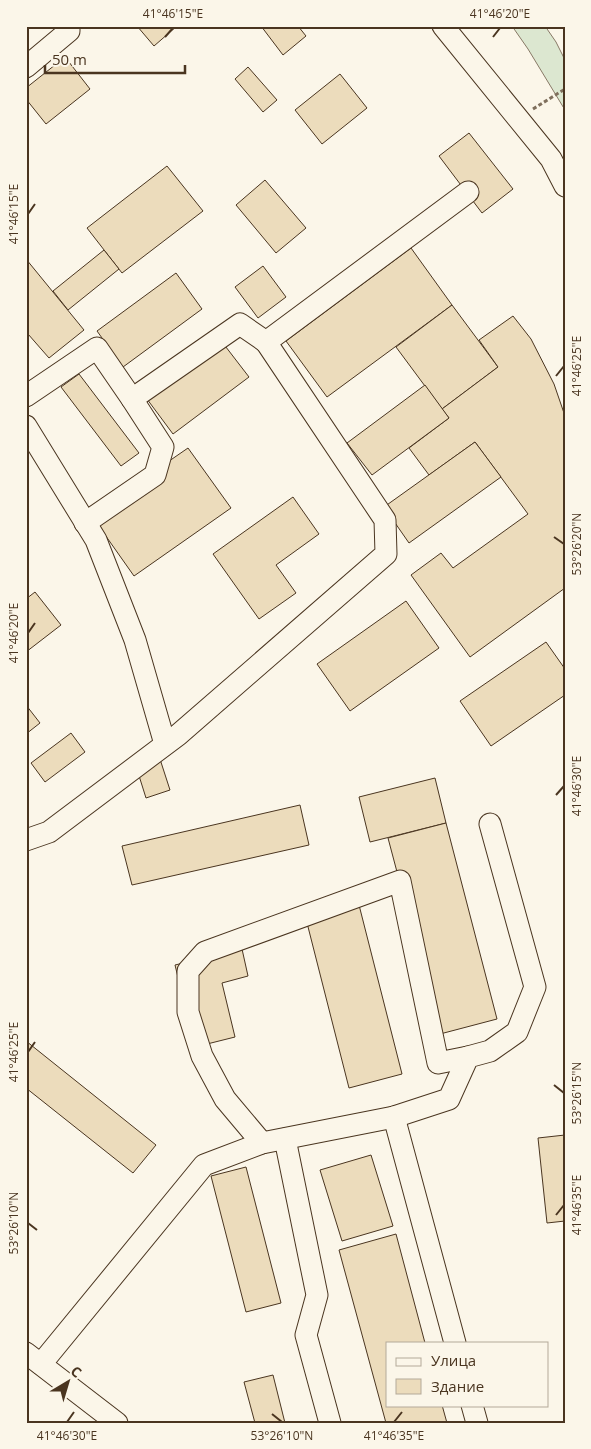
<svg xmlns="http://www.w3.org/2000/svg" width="591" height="1449" viewBox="0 0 591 1449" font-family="'Open Sans',sans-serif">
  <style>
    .green { fill: #dce7d0; stroke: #887966 }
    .building { fill: #ecdcbc; stroke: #4a3520 }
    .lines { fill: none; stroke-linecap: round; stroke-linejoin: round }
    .minor-casing { stroke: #4a3520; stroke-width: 23 }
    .path { stroke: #7f6f5c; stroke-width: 3; stroke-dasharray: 4 2.5; stroke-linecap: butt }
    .minor { stroke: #fbf6e9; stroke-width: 21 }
    .ticks { fill: none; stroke: #4a3520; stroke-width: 2 }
    .neatline { fill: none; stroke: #4a3520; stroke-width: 2 }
    .ticks-label { font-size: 12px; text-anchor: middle; fill: #4a3520 }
  </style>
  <rect width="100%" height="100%" fill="#fbf6e9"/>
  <path class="green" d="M512 26H545L556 42 565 60V110L528 49Z"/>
  <g class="building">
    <path d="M137 26H177L154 46Z"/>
    <path d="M261 26H298L306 36 283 55Z"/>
    <path d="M65 57 90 89 46 124 26 99V88Z"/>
    <path d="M248 67 277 100 263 112 235 79Z"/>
    <path d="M340 74 367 108 322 144 295 110Z"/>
    <path d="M469 133 513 189 482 213 439 156Z"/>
    <path d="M167 166 203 211 122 273 87 228Z"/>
    <path d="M265 180 306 228 276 253 236 205Z"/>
    <path d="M411 248 452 305 327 397 286 341Z"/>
    <path d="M104 250 119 269 68 310 53 291Z"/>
    <path d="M26 259 84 330 49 358 28 334 26 336Z"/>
    <path d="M263 266 286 297 258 318 235 287Z"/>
    <path d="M176 273 202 309 123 367 97 331Z"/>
    <path d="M452 305 498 367 442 409 396 347Z"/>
    <path d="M513 316 531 339 554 384 565 416V588L470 657 411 575 441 553 453 568 528 514 475 442 429 475 409 448 449 418 442 409 498 367 479 340Z"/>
    <path d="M219 338 249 377 173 434 144 395Z"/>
    <path d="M79 374 139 453 121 466 61 387Z"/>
    <path d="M425 385 449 418 372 475 347 443Z"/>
    <path d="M475 442 501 477 409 543 384 507Z"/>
    <path d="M188 448 231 508 134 576 91 515Z"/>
    <path d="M293 497 319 534 276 565 296 593 259 619 213 554Z"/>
    <path d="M35 592 61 625 26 652V599Z"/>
    <path d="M406 601 439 648 350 711 317 664Z"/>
    <path d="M546 642 565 669V695L491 746 460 701Z"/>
    <path d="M26 705 40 723 26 734Z"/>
    <path d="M71 733 85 752 45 782 31 763Z"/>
    <path d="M159 756 170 790 146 798 135 763Z"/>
    <path d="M435 778 446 823 370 842 359 797Z"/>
    <path d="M300 805 309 845 132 885 122 846Z"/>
    <path d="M446 823 497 1019 440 1034 388 838Z"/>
    <path d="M358 901 402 1074 349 1088 305 915Z"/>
    <path d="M242 949 248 976 222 983 235 1037 195 1047 175 965Z"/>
    <path d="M26 1041 156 1145 133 1173 26 1088Z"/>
    <path d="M565 1135V1221L547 1223 538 1138Z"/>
    <path d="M371 1155 393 1226 342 1241 320 1170Z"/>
    <path d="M246 1167 281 1303 246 1312 211 1176Z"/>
    <path d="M396 1234 425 1343H387V1405H442L447 1423H386L339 1250Z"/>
    <path d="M273 1375 285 1423H255L244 1382Z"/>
  </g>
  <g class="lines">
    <g class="minor-casing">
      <g id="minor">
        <path d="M443 26 551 159 565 186"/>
        <path d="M26 67 69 31V26"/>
        <path d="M26 396 97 348 132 399 240 324 266 342"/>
        <path d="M26 426 96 540 135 640 165 744"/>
        <path d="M85 523 155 475 163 447 132 399"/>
        <path d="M26 840 49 832 178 735 386 554 385 520 266 342 468 192"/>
        <path d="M394 1117 455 1343"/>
        <path d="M285 1139 317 1295 306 1335 330 1423"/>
        <path d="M262 1143 225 1099 202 1056 188 1012V971L205 952 400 881 438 1063 468 1057"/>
        <path d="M26 1353 117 1423"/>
        <path d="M41 1364 204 1165 262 1143 394 1117 449 1099 468 1057 490 1051 517 1032 535 987 490 824"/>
        <path d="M472 1405 477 1423"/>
      </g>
    </g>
    <path class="path" d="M533 109 565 89"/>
    <use href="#minor" class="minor"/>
  </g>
  <path class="ticks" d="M165 37 173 28M493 37 500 28M28 214 35 204M556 376 564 366M554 537 564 544M28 633 35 623M556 795 564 786M28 1052 35 1042M554 1085 564 1093M556 1215 564 1205M28 1223 37 1230M272 1414 282 1422M67 1422 74 1412M394 1422 402 1412"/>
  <rect width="591" height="1449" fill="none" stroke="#fbf6e9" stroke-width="55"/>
  <rect x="386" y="1342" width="162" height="65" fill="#fbf6e9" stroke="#b4a999"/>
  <rect x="396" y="1358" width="25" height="8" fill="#fbf6e9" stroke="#b4a999"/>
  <text x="431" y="1366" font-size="15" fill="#4a3520">Улица</text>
  <rect x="396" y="1379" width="25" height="15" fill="#ecdcbc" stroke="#b4a999"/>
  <text x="431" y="1392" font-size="15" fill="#4a3520">Здание</text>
  <g transform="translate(68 1382) rotate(38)" stroke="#fbf6e9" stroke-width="4" paint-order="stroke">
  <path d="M0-4L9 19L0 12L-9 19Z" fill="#4a3520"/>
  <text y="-8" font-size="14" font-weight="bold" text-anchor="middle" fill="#4a3520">С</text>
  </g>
  <path d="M45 65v8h140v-8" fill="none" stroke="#4a3520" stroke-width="2.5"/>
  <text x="52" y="65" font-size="15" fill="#4a3520" stroke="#fbf6e9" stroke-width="4" paint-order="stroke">50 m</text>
  <rect x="28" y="28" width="536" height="1394" class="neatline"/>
  <g class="ticks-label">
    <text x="173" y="18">41°46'15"E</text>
    <text x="500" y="18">41°46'20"E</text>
    <text transform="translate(14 214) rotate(-90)" y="4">41°46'15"E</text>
    <text transform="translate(577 366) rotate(-90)" y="4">41°46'25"E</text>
    <text transform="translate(577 544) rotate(-90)" y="4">53°26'20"N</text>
    <text transform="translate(14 633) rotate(-90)" y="4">41°46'20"E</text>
    <text transform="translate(577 786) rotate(-90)" y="4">41°46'30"E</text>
    <text transform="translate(14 1052) rotate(-90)" y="4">41°46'25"E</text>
    <text transform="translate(577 1093) rotate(-90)" y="4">53°26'15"N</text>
    <text transform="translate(577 1205) rotate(-90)" y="4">41°46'35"E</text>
    <text transform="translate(14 1223) rotate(-90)" y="4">53°26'10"N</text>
    <text x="67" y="1440">41°46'30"E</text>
    <text x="282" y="1440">53°26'10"N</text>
    <text x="394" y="1440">41°46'35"E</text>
  </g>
</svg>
